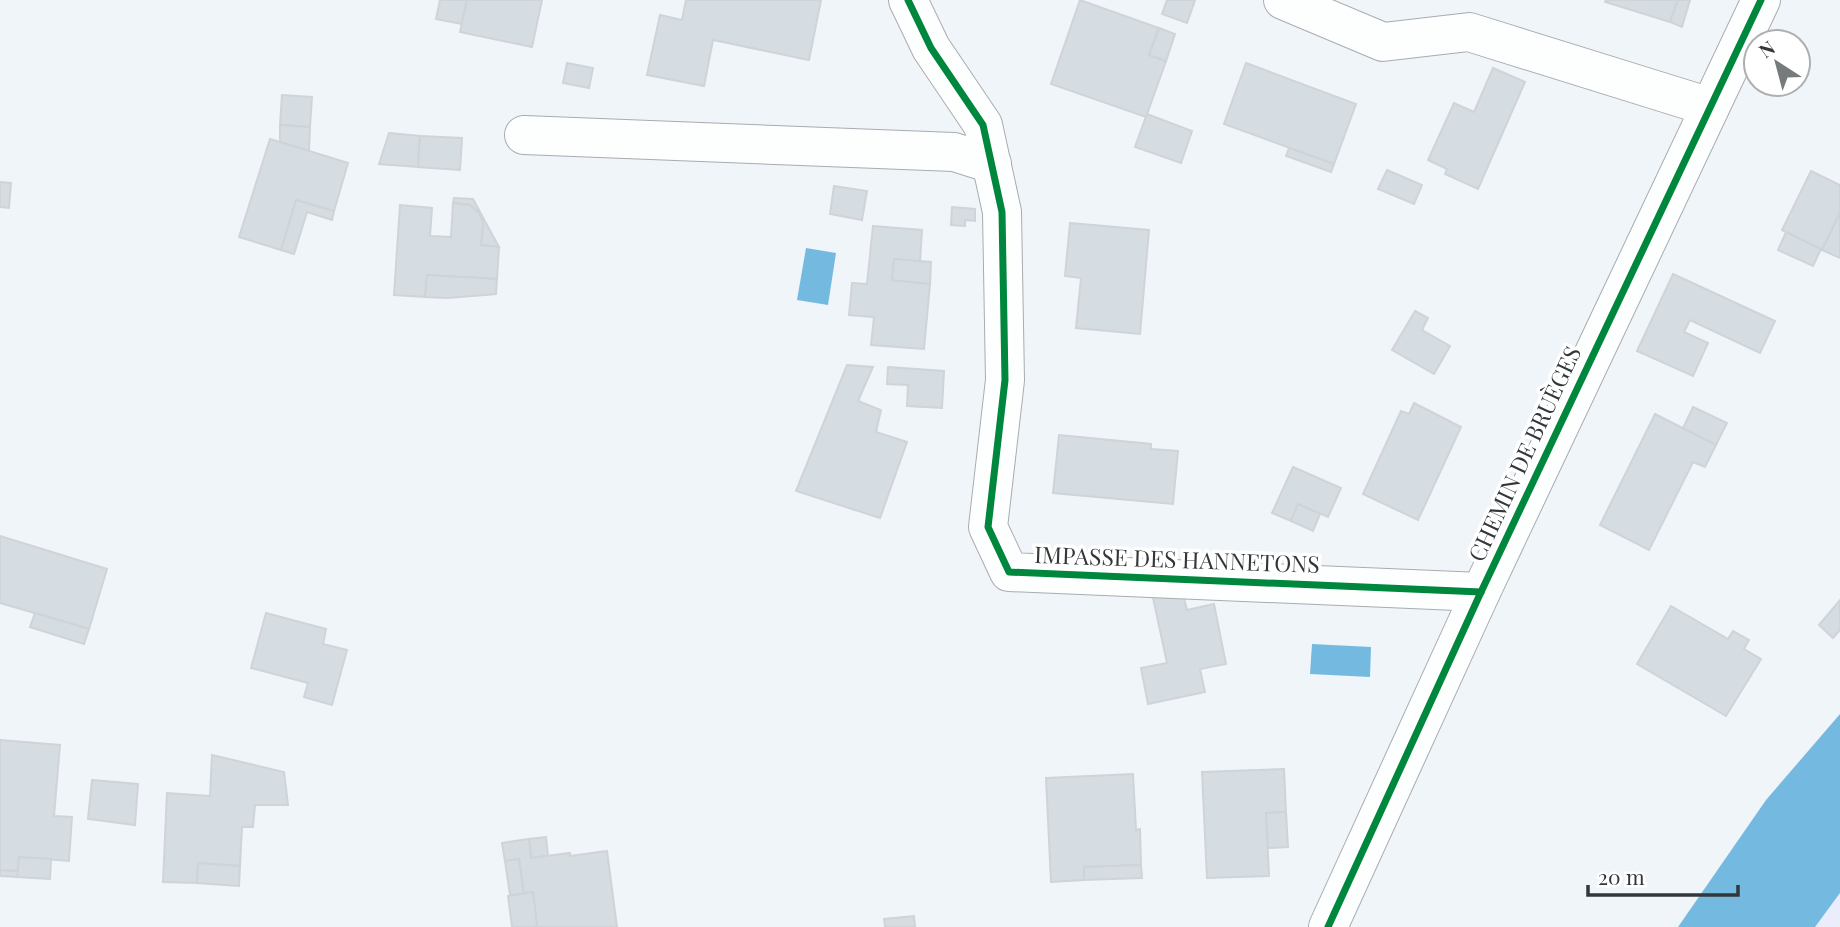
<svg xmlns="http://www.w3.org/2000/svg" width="1840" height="927" viewBox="0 0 1840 927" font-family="'Playfair Display',serif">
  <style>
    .industrial { fill: #ecedfc }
    .water { fill: #74bae0 }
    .building { fill: #d5dde3; stroke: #d0d3d7; stroke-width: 2 }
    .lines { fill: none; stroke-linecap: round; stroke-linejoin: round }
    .minor-casing { stroke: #a8acb0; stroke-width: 40 }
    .minor { stroke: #fdfefe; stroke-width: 38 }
    .cycleway-casing { stroke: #fff; stroke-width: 11 }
    .cycleway { stroke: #00873e; stroke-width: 7 }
    .labels { text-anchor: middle; stroke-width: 7; stroke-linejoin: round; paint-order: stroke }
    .street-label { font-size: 23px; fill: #33373a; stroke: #fff }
  </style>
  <rect width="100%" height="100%" fill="#f0f5fa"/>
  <path class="industrial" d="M1840 893V927H1815L1838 895Z"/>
  <g class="water">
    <path d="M806 248 836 253 828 305 797 300Z"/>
    <path d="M1312 644 1371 647 1370 677 1310 674Z"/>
    <path d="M1840 714V893L1815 927H1678L1766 800Z"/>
  </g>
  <g class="building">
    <path d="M440 0H467L462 24 436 19Z"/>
    <path d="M467 0H542L532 47 460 32Z"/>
    <path d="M686 0H821L809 60 713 40 704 86 647 75 660 15 682 20Z"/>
    <path d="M1080 0 1159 28 1149 55 1166 61 1146 117 1051 84Z"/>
    <path d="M1167 0H1195L1187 23 1162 14Z"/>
    <path d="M1606 0H1678L1670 22 1605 2Z"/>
    <path d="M1678 0H1690L1682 27 1670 22Z"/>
    <path d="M1159 28 1175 34 1166 61 1149 55Z"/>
    <path d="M567 63 593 68 589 88 563 83Z"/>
    <path d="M1246 63 1356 104 1334 164 1224 124Z"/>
    <path d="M1493 68 1525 82 1478 189 1445 174 1447 169 1428 160 1454 103 1474 112Z"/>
    <path d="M282 95 312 97 310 127 280 125Z"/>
    <path d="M1147 114 1192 131 1181 163 1135 147Z"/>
    <path d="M280 125 310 127 309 151 280 142Z"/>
    <path d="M389 133 420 136 418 167 379 164Z"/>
    <path d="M420 136 462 138 460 170 418 167Z"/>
    <path d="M270 139 348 163 334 211 296 200 281 250 239 237Z"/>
    <path d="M1289 148 1334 164 1331 172 1286 156Z"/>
    <path d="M1387 170 1422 185 1414 204 1378 189Z"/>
    <path d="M1811 171 1840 185V213L1822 250 1782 230Z"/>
    <path d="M0 182 11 183 9 208 0 207Z"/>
    <path d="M834 186 867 191 862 220 830 214Z"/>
    <path d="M454 198 473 199 499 247 481 245 483 223 479 213 470 205 453 203Z"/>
    <path d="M296 200 334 211 332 220 307 212 294 254 281 250Z"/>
    <path d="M453 203 470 205 479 213 483 223 481 245 499 247 497 279 427 275 425 297 394 295 400 205 432 208 430 236 451 237Z"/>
    <path d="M952 207 975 209V221L965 220V226L951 225Z"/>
    <path d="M1840 213V258L1822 250Z"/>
    <path d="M1070 223 1149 230 1140 334 1076 328 1081 278 1065 276Z"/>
    <path d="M873 226 922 230 920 262 894 259 892 280 930 284 924 349 871 345 874 317 849 315 852 283 867 284Z"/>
    <path d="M1786 232 1821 249 1813 266 1778 250Z"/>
    <path d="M894 259 931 262 930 284 892 280Z"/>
    <path d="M1673 274 1775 321 1760 353 1690 320 1684 332 1708 343 1693 376 1637 351Z"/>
    <path d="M427 275 497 279 496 294 448 298 425 297Z"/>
    <path d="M1415 311 1428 318 1422 330 1450 346 1434 374 1392 350Z"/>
    <path d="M847 365 873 367 858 401 881 410 876 432 907 442 880 518 796 491Z"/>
    <path d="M888 367 944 371 942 408 907 406 908 385 887 384Z"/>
    <path d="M1414 403 1461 427 1418 520 1363 494 1401 411 1409 414Z"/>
    <path d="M1693 407 1727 423 1716 445 1683 428Z"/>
    <path d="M1655 414 1716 445 1705 467 1693 462 1649 550 1600 525Z"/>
    <path d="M1059 435 1151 444V449L1178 451 1173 504 1053 493Z"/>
    <path d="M1293 467 1341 488 1328 517 1298 504 1291 521 1272 513Z"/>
    <path d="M1298 504 1320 514 1313 531 1291 521Z"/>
    <path d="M0 536 107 569 89 629 0 603Z"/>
    <path d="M1181 587 1187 610 1214 604 1226 664 1200 669 1205 692 1148 704 1141 668 1167 663 1152 593Z"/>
    <path d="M1840 600V630L1833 638 1819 625Z"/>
    <path d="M1671 606 1728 639 1733 631 1749 640 1744 649 1761 659 1726 716 1637 664Z"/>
    <path d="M35 613 89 629 84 644 30 627Z"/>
    <path d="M266 613 326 629 323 644 347 650 332 705 304 697 308 683 251 668Z"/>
    <path d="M0 740 60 745 54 816 72 817 69 861 19 857 18 871 0 870Z"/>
    <path d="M212 755 284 772 288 805H255L253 827H242L240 866 198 863 197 883 163 882 167 793 210 796Z"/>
    <path d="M1284 769 1286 812 1266 813 1269 876 1207 878 1202 772Z"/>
    <path d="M1133 774 1136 830 1140 829 1141 865 1084 867V880L1051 882 1046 778Z"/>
    <path d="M92 780 138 784 135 825 88 819Z"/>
    <path d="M1286 812 1288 847 1268 848 1266 813Z"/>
    <path d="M546 837 548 856 531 858 529 839Z"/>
    <path d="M529 839 531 858 570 853V856L607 851 617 927H537L533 892 524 894 519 859 505 861 502 843Z"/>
    <path d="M19 857 51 859 50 879 17 877Z"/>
    <path d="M519 859 524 894 510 895 505 861Z"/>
    <path d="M198 863 240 866 239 886 197 883Z"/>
    <path d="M1141 865 1142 878 1084 880V867Z"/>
    <path d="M0 870 18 871 17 877 0 876Z"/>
    <path d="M533 892 537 927H512L508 896Z"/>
    <path d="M914 916 915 927H885L884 919Z"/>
  </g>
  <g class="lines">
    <g class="minor-casing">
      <g id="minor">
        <path d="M908 0 931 48 983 125 1002 212 1005 380 988 527 1009 572 1481 592"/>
        <path d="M1283 0 1383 42 1469 32 1710 107"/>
        <path d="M524 135 954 152 992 164"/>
        <path d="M1328 927 1481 592 1761 0"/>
      </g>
    </g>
    <use href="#minor" class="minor"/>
    <g class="cycleway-casing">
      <g id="cycleway">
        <path d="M908 0 931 48 983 125 1002 212 1005 380 988 527 1009 572 1481 592"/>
        <path d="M1328 927 1481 592 1761 0"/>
      </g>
    </g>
    <use href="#cycleway" class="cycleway"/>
  </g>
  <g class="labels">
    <g class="street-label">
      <text transform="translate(1525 454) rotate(-65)" y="8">CHEMIN DE BRUÈGES</text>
      <text transform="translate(1177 560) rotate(2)" y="8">IMPASSE DES HANNETONS</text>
    </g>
  </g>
  <g transform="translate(1777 63) rotate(324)"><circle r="33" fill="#ffffff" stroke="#adafb0" stroke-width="2"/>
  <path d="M0-5L12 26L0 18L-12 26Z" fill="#757a7d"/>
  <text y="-10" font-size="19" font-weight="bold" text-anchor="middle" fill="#33373a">N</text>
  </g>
  <path d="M1588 885v10h150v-10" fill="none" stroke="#33373a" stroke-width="3.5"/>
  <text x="1598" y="885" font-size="21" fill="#33373a" stroke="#ffffff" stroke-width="5" paint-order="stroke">20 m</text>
</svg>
